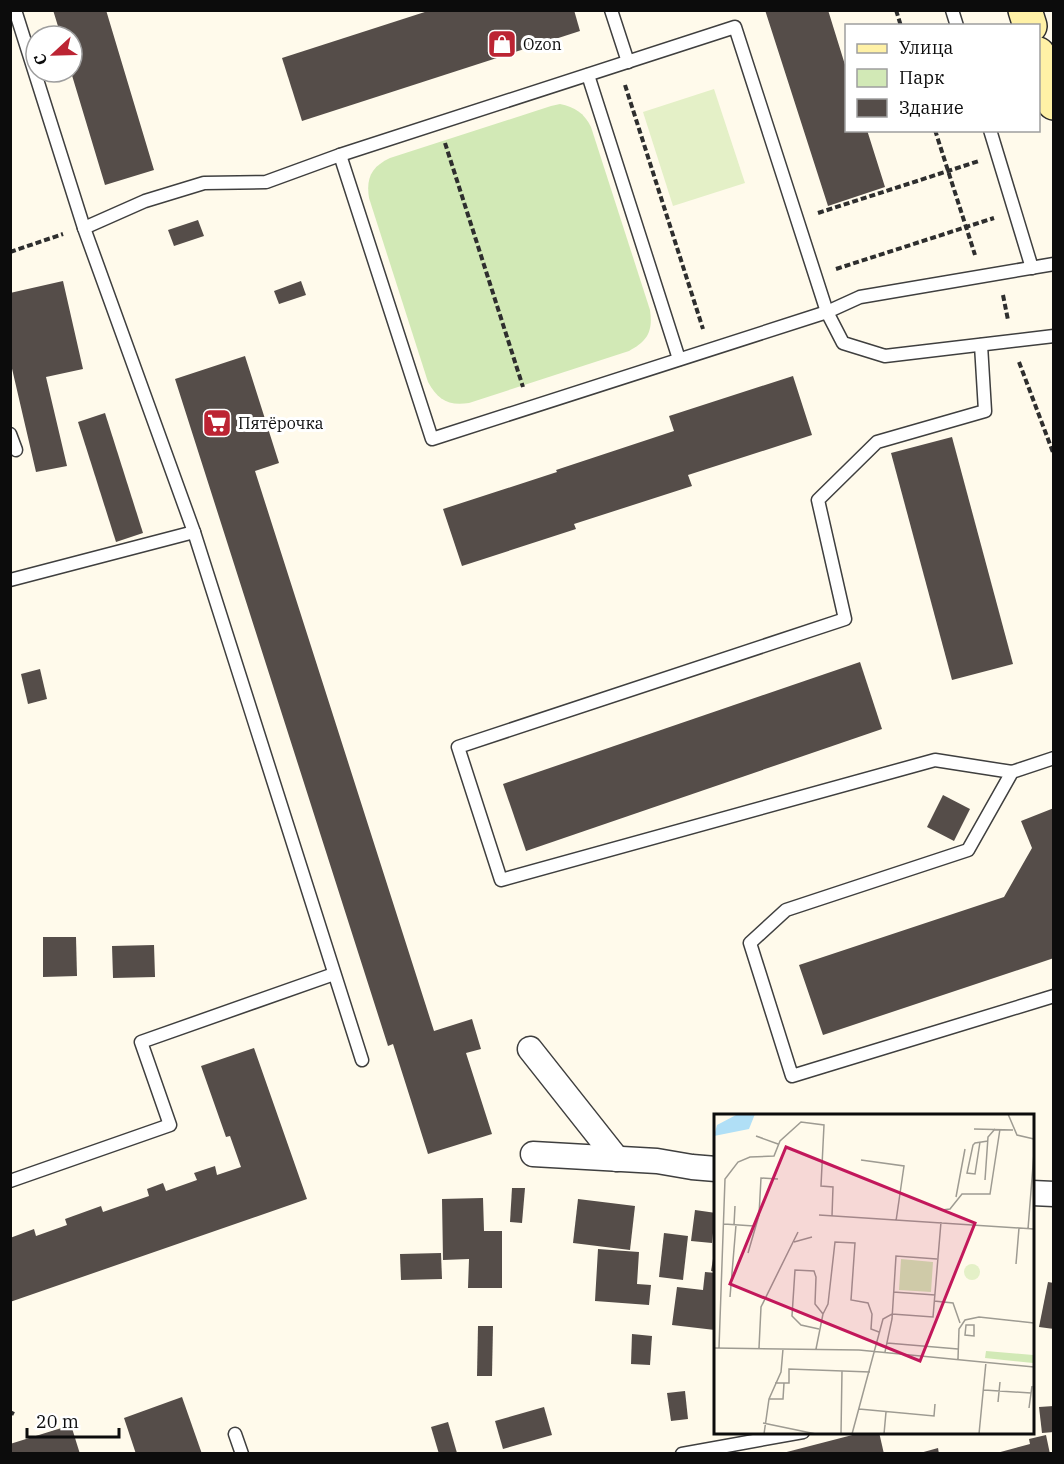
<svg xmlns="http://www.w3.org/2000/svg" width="1064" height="1464" viewBox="0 0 1064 1464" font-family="'IBM Plex Serif',serif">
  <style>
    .green { fill: #d2e9b6 }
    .pitch { fill: #e4f0c7 }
    .building { fill: #554d49 }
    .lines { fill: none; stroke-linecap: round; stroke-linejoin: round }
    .service-casing { stroke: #3f3f3f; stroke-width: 15 }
    .minor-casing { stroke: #3f3f3f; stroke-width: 27 }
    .secondary-casing { stroke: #2e2e2e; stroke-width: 36 }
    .path { stroke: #2e2e2e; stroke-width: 4; stroke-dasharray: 6 3; stroke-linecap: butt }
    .service { stroke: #fff; stroke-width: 12 }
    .minor { stroke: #fff; stroke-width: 24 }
    .secondary { stroke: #fff1a6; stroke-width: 33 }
    .labels { text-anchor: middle; stroke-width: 6; stroke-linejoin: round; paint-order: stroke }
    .poi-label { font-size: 16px; fill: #0c0c0c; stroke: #fff; text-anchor: start }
    .inset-road { fill: none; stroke: #9e9b92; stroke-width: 1.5 }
    .view { fill: #c2185b; fill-opacity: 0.15; stroke: #c2185b; stroke-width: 3 }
    .inset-edge { fill: none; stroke: #0c0c0c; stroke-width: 3 }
  </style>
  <rect width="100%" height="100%" fill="#fffaeb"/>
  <path class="green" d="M560 104C575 107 584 113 591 127L650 310C653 331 648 341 629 351L469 403C448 406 438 400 428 382L369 198C366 178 371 167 390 158L551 106Z"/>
  <path class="pitch" d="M714 89 745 183 673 206 643 112Z"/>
  <g class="building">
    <path d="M53 10H106L154 170 105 185 71 72 72 36H61Z"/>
    <path d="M431 10H574L580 31 302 121 282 58Z"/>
    <path d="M765 10H828L846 68V130H867L885 187 828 206Z"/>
    <path d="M198 220 204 236 174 246 168 230Z"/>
    <path d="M63 281 83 369 46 377 67 466 36 472 10 360V293Z"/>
    <path d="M301 281 306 295 279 304 274 291Z"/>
    <path d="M245 356 279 463 255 471 434 1031 472 1019 481 1049 466 1053 492 1134 428 1154 393 1044 388 1046 175 379Z"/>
    <path d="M793 376 812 435 688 475 692 486 574 524 576 529 462 566 443 509 557 472 556 470 674 431 669 416Z"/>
    <path d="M105 413 143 533 116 542 78 422Z"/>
    <path d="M952 437 1013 664 952 680 891 453Z"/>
    <path d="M860 662 882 729 526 851 503 784Z"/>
    <path d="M40 669 47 699 28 704 21 674Z"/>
    <path d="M943 795 970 809 954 841 927 827Z"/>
    <path d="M1054 808V958L823 1035 799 965 1004 897 1032 848 1021 821Z"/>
    <path d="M43 937H76L77 976 43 977Z"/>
    <path d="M154 945 155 977 113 978 112 946Z"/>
    <path d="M254 1048 307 1199 10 1302V1238L34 1229 36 1236 67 1225 65 1219 101 1206 103 1212 149 1196 147 1189 163 1183 166 1191 197 1180 194 1173 215 1166 217 1175 241 1167 230 1136 226 1137 201 1066Z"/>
    <path d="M512 1188H525L522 1223 510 1222Z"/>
    <path d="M483 1198 484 1231H502V1288H468L469 1259 443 1260 442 1199Z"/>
    <path d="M578 1199 635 1206 630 1250 573 1243Z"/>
    <path d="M695 1210 716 1213V1233H713L712 1243 691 1241Z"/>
    <path d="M664 1233 688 1236 683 1280 659 1277Z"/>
    <path d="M715 1247H716V1272L711 1271Z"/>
    <path d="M598 1249 639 1252 637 1284 651 1285 649 1305 595 1301Z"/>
    <path d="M441 1253 442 1279 401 1280 400 1254Z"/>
    <path d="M705 1272 716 1273 715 1330 672 1325 677 1287 703 1290Z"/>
    <path d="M1048 1282 1054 1283V1329L1039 1327Z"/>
    <path d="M478 1326H493L492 1376H477Z"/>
    <path d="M632 1334 652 1336 650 1365 631 1364Z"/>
    <path d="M685 1391 688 1419 671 1421 667 1393Z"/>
    <path d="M182 1397 202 1454H136L124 1418Z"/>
    <path d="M1054 1406V1432L1042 1433 1039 1407Z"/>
    <path d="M544 1407 552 1435 503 1449 495 1421Z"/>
    <path d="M448 1422 457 1453 439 1454 431 1427Z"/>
    <path d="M71 1425 80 1454H10V1444Z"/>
    <path d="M864 1432H879L884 1454H779Z"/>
    <path d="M1046 1435 1050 1454H993L1030 1444 1029 1439Z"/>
    <path d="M938 1448 939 1454H920V1453Z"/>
  </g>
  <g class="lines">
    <g class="service-casing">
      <g id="service">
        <path d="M15 10 84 228 194 532 362 1060"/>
        <path d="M611 10 628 62"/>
        <path d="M952 10 957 26"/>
        <path d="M588 75 679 359"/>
        <path d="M990 130 1032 268"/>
        <path d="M340 155 432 439 827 312 860 297 1054 264"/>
        <path d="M84 228 145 201 204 183 266 182 340 155 735 27 827 312 843 343 885 356 1054 336"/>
        <path d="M981 345 985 411 877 442 818 500 845 619 458 747 501 880 935 760 1012 772"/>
        <path d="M10 434 16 450"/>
        <path d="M10 580 194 532"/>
        <path d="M1054 758 1012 772 968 850 786 910 750 943 792 1076 1054 996"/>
        <path d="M10 1181 170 1125 141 1042 334 974"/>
        <path d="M235 1434 242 1454"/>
        <path d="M682 1454 803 1432"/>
      </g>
    </g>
    <g class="minor-casing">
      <g id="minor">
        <path d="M530 1049 617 1159"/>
        <path d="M533 1154 657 1161 692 1167 716 1169"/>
        <path d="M1032 1193 1054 1194"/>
      </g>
    </g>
    <g class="secondary-casing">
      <g id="secondary">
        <path d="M1025 10 1030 26"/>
        <path d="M1038 54 1054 103"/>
      </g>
    </g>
    <g class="path">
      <path d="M896 10 901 26"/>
      <path d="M625 85 703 329"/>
      <path d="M935 130 975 255"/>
      <path d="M445 143 523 387"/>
      <path d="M818 213 979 161"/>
      <path d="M10 252 63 234"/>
      <path d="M836 269 994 218"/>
      <path d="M1003 295 1008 320"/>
      <path d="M1019 362 1054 455"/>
      <path d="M10 1412 14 1414"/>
    </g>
    <use href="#service" class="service"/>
    <use href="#minor" class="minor"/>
    <use href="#secondary" class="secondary"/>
  </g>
  <defs>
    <g id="shop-square" transform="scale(1.5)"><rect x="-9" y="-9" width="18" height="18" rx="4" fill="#bc2433" stroke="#fff"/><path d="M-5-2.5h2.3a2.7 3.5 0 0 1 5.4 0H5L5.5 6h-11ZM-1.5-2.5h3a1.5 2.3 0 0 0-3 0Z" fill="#fff"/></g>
    <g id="supermarket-square" transform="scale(1.5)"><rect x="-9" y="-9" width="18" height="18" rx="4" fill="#bc2433" stroke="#fff"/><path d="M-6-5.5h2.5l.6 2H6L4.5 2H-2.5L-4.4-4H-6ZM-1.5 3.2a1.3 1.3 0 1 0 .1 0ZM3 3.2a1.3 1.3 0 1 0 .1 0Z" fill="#fff"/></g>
  </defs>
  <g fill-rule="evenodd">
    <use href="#shop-square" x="502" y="44"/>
    <use href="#supermarket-square" x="217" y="423"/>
  </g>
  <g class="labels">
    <g class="poi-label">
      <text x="523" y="50">Ozon</text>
      <text x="238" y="429">Пятёрочка</text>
    </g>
  </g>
  <g transform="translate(714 1114)">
    <rect width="320" height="320" fill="#fffaeb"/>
    <path d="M187 145 219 148 217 178 185 176ZM272 237 319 241V249L271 244Z" fill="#d2e9b6"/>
    <path d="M250 158a8 8 0 1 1 16 0a8 8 0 1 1-16 0Z" fill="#e4f0c7"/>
    <path d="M24 0H41L35 15 0 22 3 11Z" fill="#b0dff6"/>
    <path class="inset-road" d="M294 0 303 21 320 25M260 15 299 16M42 22 64 30M266 28 261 60 253 59 259 31 261 29 274 27M147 46 190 52 182 107M271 66 274 23 281 15M242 83 251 35M228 96 236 95 248 80H276L286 15M105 101 320 115M10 110 40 112M20 111 21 92M314 115 320 39M80 128 98 123M34 139 45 101 47 64 64 65M302 150 305 114M179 178 221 181M16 183 22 111M220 187 239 189 246 209M109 200 114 190 121 128 141 129 137 186 154 189 158 200 157 215 165 218M252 211H260V222L251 221ZM173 229 244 235M0 234 145 236 320 253M5 234 11 65 24 48 36 43 60 42 66 27 87 8 110 11 107 72 119 73 118 102M45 234 47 193 84 118M102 235 109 200 101 190 102 163 100 157 81 156 78 202 87 211 105 215M171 238 178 205 182 142 223 145M244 245 245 215 251 206 265 203 320 209M61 269H75V255L156 258M270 276 317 279M55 285H69L70 269M284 288 286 268M315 294 318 272M145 295 220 302 221 290M49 309 102 320M50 320 55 285 67 258 69 235M127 320 128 257M138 320 169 205 178 200 219 203 227 108M170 320 172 298M265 320 272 248"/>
    <path class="view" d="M72 33 261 109 206 247 16 170Z"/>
    <rect width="320" height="320" class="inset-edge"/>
  </g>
  <rect width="1064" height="1464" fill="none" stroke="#0c0c0c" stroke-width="24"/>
  <rect x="845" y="24" width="195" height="108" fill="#ffffff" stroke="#9e9e9e" stroke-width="1.5"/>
  <rect x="857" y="44" width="30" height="9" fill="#fff1a6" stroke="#9e9e9e" stroke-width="1.5"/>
  <text x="899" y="54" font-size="18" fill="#0c0c0c">Улица</text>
  <rect x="857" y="69" width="30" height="18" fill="#d2e9b6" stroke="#9e9e9e" stroke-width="1.5"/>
  <text x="899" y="84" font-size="18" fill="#0c0c0c">Парк</text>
  <rect x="857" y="99" width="30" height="18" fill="#554d49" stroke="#9e9e9e" stroke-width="1.5"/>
  <text x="899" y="114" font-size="18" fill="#0c0c0c">Здание</text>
  <g transform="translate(54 54) rotate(248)"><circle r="28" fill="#ffffff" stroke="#9e9e9e" stroke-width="1.5"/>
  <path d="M0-4.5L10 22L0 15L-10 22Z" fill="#bc2433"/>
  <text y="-9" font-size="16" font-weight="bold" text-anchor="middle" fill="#0c0c0c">С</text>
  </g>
  <path d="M27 1428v9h92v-9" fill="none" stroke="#0c0c0c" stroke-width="3"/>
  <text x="36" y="1428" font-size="18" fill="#0c0c0c" stroke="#ffffff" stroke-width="4.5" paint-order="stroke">20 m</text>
</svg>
